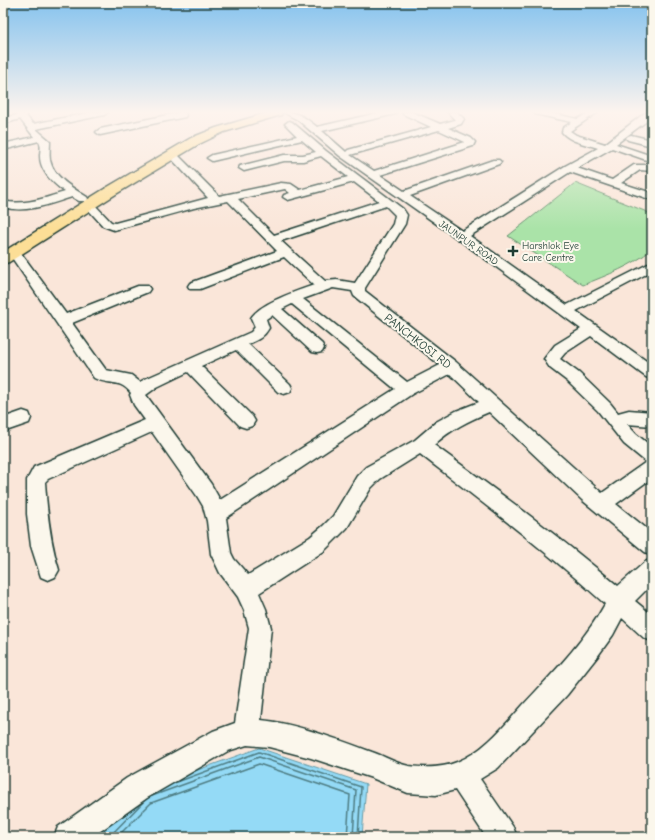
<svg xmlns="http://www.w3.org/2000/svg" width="655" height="840" viewBox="0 0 655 840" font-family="'Comic Neue',sans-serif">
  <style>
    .green { fill: #aae3a8; stroke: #64906e }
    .water { fill: #94daf6; stroke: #659ba8 }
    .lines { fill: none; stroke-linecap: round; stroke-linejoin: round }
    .shore { stroke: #4e7c82; stroke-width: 1.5 }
    .minor-casing { stroke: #1f3d34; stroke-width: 3 }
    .highway-casing { stroke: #1f3d34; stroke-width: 3 }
    .minor { fill: #fbf7ec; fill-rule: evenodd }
    .highway { fill: #fcde96; fill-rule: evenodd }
    .poi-dot { fill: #1f3d34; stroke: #fbf7ec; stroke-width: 1.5 }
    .labels { text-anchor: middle; stroke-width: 4; stroke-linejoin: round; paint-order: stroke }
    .far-street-label { font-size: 10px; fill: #1f3d34; stroke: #fbf7ec }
    .far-poi-label { font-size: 10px; fill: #1f3d34; stroke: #fbf7ec; text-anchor: start }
    .street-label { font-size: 12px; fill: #1f3d34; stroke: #fbf7ec }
  </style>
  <rect width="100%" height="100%" fill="#fae6d9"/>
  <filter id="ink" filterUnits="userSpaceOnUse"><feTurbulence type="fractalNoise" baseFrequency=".025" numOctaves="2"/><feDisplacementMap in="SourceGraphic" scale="8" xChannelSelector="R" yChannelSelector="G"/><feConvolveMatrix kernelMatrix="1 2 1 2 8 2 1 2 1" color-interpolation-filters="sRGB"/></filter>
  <g filter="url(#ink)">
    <path class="green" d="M575 183 652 214V249C633 266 607 275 583 285L508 236Z"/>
    <path class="water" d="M259 748 366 784 362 837H96L142 790Z"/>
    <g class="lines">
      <g class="shore">
        <path d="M177 782 259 752 361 787 358 837"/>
        <path d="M152 796 259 757 356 790 353 837"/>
        <path d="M109 837 144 801"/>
        <path d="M117 837 151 803 259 764 350 795 347 837"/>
      </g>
      <g class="minor-casing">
        <g id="minor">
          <path d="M15 112H23L33 124 93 112H108L104 115 36 129 50 141C50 147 49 154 50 160 54 178 73 188 87 197L88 199 87 201H79L72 197C50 204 26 214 3 207V201C25 206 44 198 65 192 54 184 40 172 40 156 40 151 42 146 39 141L3 150V144L34 137 20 119 3 124V118L17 115Z"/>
          <path d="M182 112 185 113 186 115 185 117 100 135 96 132 100 129Z"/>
          <path d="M283 112C297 111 306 118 317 127L382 112H396L395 114 322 131 346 152 348 150 431 127 403 114 402 112H412L440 124 455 120 448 112H457L464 119 461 124 448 128 471 138 475 142 473 146 380 175 404 191 493 160H499L501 162 499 164 410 196 462 231 565 166 598 148C586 144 570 142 562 132L563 128 572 122 535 114 534 112H546L578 119 589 112H598L570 131 576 135 605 144 646 112H652V117L616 144 652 156V162L612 148 577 168 612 180 634 165H652V171L640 170 621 183 652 193V200L570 172 470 236 567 305 652 262V271L576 311 652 365V379L646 377 591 336 565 353 560 359 579 373 610 403 618 413 629 410 652 412V426L627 424 636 434 652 447V478L616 504 652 533V555L645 552 582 500 489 412C468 421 451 429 434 445 496 490 559 536 618 586L645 562 652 559V584L635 601 652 615V641L644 638 622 618 613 635 597 657 567 695 498 768 480 779 513 827 517 837H486L455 790 436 795 408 793 372 778 311 758 269 747 247 745 228 751 147 798 92 837H54L58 827 127 778 213 731 235 723 249 628 244 610 238 597 220 573 211 554 207 521 203 506 197 496 152 432 48 479 45 482C47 512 50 541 59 570L55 577 48 580 41 577 31 546 27 514V480L34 467 145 420 134 405 130 395 131 393C119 378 109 386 94 378L8 252 10 249H18L66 314 138 286H148L150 289 148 292 72 323 106 370 131 375 140 382 145 379 251 332 255 327 251 318C260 303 297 291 314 285L284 257 200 289H190L188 286 190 283 277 251 228 201 194 208 114 230 103 226 84 205 85 203H93L111 222 115 223 208 198 169 156 167 154 172 151 175 152 219 196 281 183 291 184 300 190 348 177 321 156 303 161H284L244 171 239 168 240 166 284 155H303L316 152 302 140 212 161 207 158 212 155 297 136 285 124 289 121 292 122 326 151 403 209 407 215 405 224 365 288V291L456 362 602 493 646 462 624 444 598 411 567 381 550 368 544 359 555 345 581 329 458 239 340 156 298 120ZM439 130 465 142 374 171 350 155ZM354 182 379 201 274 235 238 199 285 189 290 193 284 195 283 197 288 200ZM386 206 395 215 393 224 355 283 337 280 325 281 281 241ZM333 288 352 291 354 296 440 365 407 382 303 299ZM292 304 395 389 220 500 211 484 146 395 157 387 188 372 240 426 246 428 252 426 255 421 252 416 201 366 236 350 278 392 284 394 290 392 292 388 290 384 248 344C258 340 264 337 269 328L266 319 272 315 312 352 317 353 322 352 324 348 322 344 282 309ZM450 374 479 402 456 411 436 422 415 440 366 467 357 476 333 516 323 526 310 537 248 575 234 559 231 553 226 518 412 394ZM420 454C483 503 546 551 605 604 584 642 553 673 523 705 504 726 484 751 457 762 443 768 425 768 409 766 397 764 384 756 372 752 340 740 294 723 261 720L271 628 266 609 259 593 324 551 347 528 371 488 380 479Z"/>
          <path d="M631 135 652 140V146L628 140 626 138 628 136Z"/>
          <path d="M23 411 29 413 31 418 29 423 3 432V418Z"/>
        </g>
      </g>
      <g class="highway-casing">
        <path id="highway" d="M270 112 282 113 281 115 224 132 199 144 116 194 9 262 3 264V252L106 188 191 138 216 128Z"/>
      </g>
      <use href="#minor" class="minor"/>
      <use href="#highway" class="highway"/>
    </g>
  </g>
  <linearGradient id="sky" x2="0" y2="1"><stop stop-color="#86c3ee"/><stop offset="0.49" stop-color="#fdf4ee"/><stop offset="1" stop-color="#fdf4ee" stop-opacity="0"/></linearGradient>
  <rect width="655" height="229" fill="url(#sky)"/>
  <path class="poi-dot" d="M511 245h4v4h4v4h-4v4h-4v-4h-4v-4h4z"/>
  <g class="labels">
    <g class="far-street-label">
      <text transform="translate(469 242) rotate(35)" y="4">JAUNPUR ROAD</text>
    </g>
    <g class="far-poi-label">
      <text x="522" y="249">Harshlok Eye<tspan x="522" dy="12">Care Centre</tspan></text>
    </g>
    <g class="street-label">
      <text transform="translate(418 341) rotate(38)" y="4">PANCHKOSI RD</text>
    </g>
  </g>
  <rect width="655" height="840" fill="none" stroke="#fbf7ec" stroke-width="16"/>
  <rect x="8" y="8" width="639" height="824" fill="none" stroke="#1f3d34" stroke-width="1.5" filter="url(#ink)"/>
</svg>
